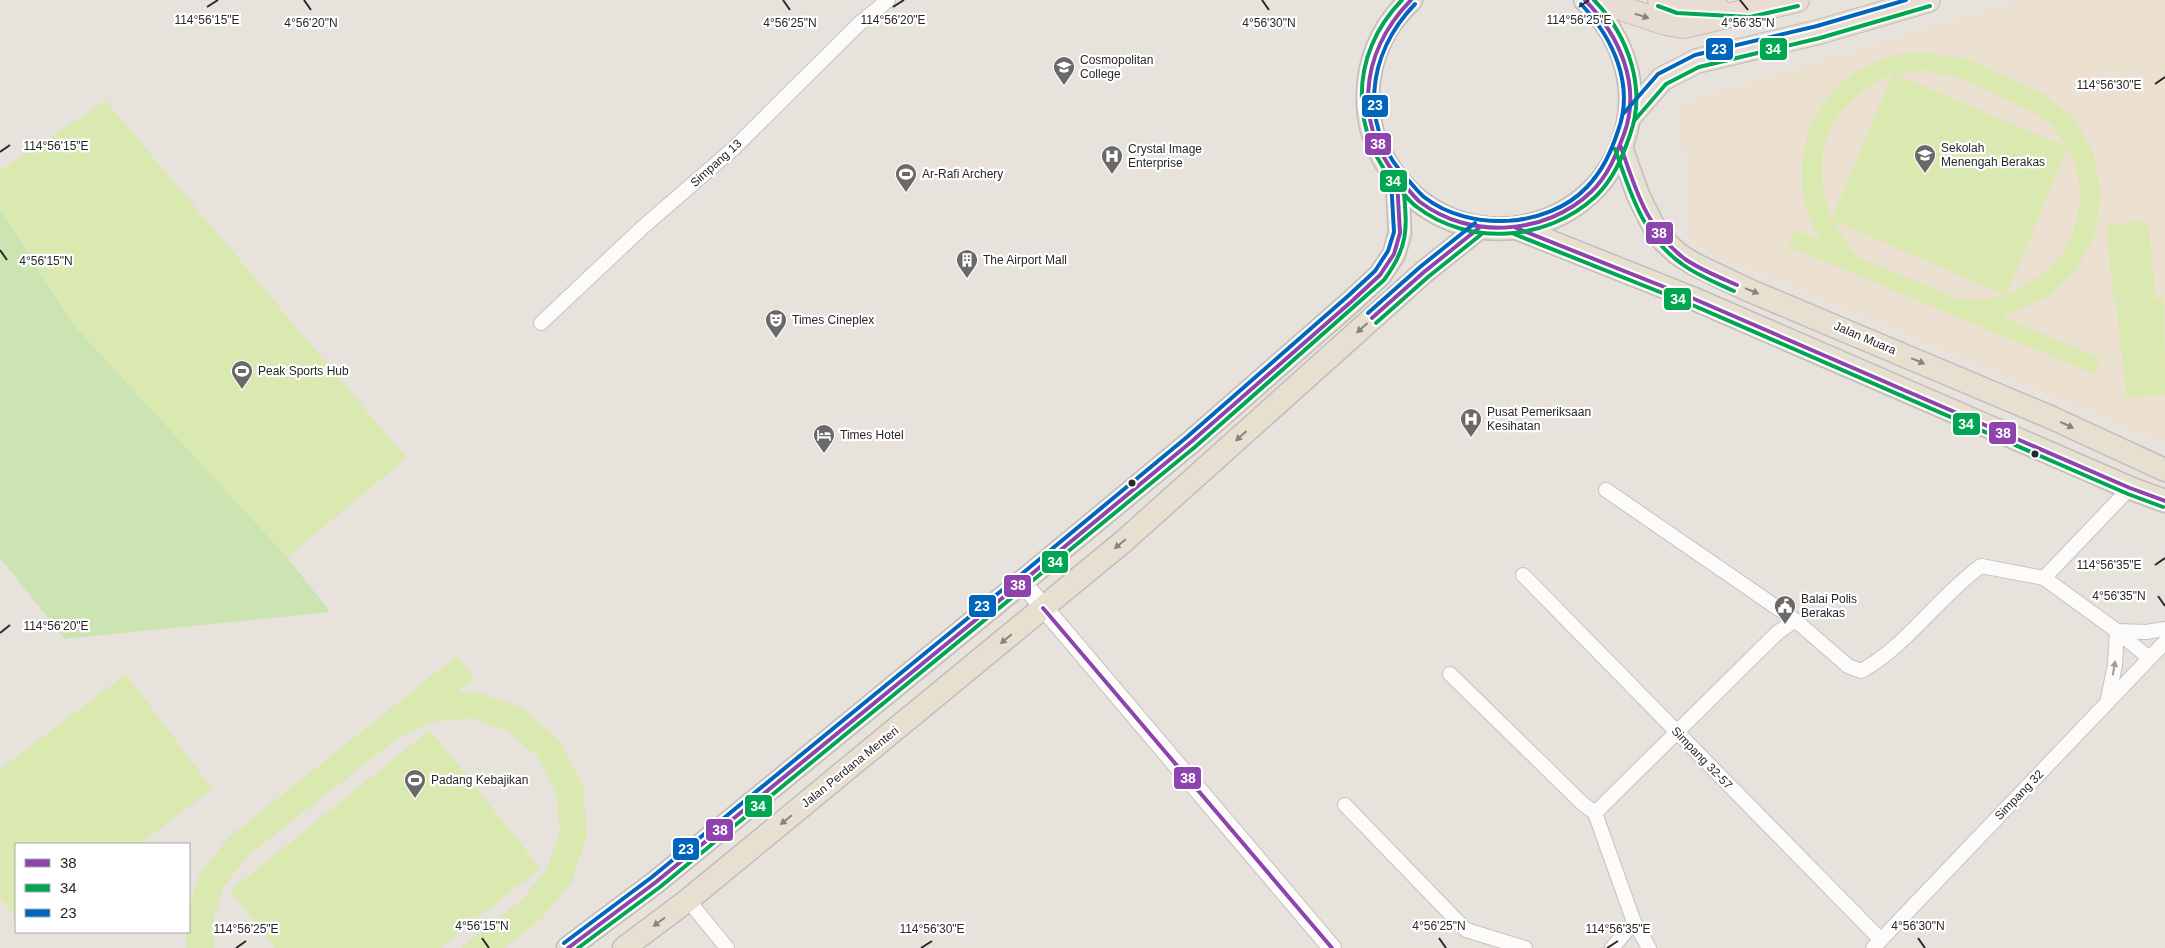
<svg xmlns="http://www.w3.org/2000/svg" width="2165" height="948" viewBox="0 0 2165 948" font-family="Arial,sans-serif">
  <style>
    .education { fill: #ece0d0 }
    .green { fill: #cbe4b2 }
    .pitch { fill: #d9e9af; fill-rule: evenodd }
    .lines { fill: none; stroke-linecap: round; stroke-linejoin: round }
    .minor-casing { stroke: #c4c2c2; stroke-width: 16 }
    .tertiary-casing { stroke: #c4c2c2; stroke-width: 20 }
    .primary-casing { stroke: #c0bdbb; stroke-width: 25 }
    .trunk-casing { stroke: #c0bdbb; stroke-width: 26 }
    .minor { stroke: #fcfbfa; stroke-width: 14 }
    .tertiary { stroke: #fcfbfa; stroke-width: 18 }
    .primary { stroke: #e7e0d1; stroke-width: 22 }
    .trunk { stroke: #e8ddd2; stroke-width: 24 }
    .bus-1-casing { stroke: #fff; stroke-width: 8 }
    .bus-2-casing { stroke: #fff; stroke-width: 8 }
    .bus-3-casing { stroke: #fff; stroke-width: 8 }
    .bus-1 { stroke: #8e44ad; stroke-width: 4 }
    .bus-2 { stroke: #00a651; stroke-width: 4 }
    .bus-3 { stroke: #0065bd; stroke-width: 4 }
    .oneway { fill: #88827d }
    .oneway2 { fill: #88847c }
    .oneway3 { fill: #9d9c9c }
    .ticks { fill: none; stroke: #282828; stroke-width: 2 }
    .bus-dot { fill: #282828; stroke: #fff; stroke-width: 2 }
    .labels { text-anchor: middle; stroke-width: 4.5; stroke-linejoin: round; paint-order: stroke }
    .poi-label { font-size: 12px; fill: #282828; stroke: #fff; text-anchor: start }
    .street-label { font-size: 12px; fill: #282828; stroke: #fff }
    .ticks-label { font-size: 12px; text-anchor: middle; fill: #282828; stroke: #fff; stroke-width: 4.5; stroke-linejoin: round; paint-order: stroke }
    .line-badge { stroke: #fff; stroke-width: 2 }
    .badge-label { font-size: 14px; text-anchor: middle; font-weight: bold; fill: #fff }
  </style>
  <rect width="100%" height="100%" fill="#e8e2dc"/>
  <path class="education" d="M2021 0H2165V443L1692 244 1679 104Z"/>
  <path class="green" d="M0 208 72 323 287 557 330 612 65 639 0 558Z"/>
  <g class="pitch">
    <path d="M1928 53 1967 59 2045 95 2073 117 2093 153 2101 193 2095 234 2076 270 2047 297 2002 317 2100 358 2094 374 1788 246 1795 230 1820 240C1814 226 1805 209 1803 194 1794 127 1832 71 1897 55 1907 53 1918 53 1928 53ZM1925 70 1960 78 2034 112 2052 125 2067 147 1894 74ZM1892 74V75L1832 219C1807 151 1828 106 1892 74ZM2067 148C2087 178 2082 229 2059 258 2045 275 2026 286 2006 296ZM1833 220 2004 295V296L1977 300 1958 299 1860 258 1850 249Z"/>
    <path d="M106 101 406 458 287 557 72 323 0 208V170Z"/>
    <path d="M2148 221 2156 298 2114 302 2106 225Z"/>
    <path d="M2164 298 2165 394 2127 398 2116 303Z"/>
    <path d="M457 656 474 678 456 693 473 691 521 707 559 740 583 785 587 835 571 883 541 919 504 948H461L522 900 547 869 560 831 556 792 538 757 508 731 470 718 431 722 395 740 249 855 224 886 212 924 214 948H187L186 932H189V909L200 873 230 836Z"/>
    <path d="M126 674 212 789 139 844H16V919L0 897V769Z"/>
    <path d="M430 730 540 868 440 948H275L230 891Z"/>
  </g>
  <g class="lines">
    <g class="minor-casing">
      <g id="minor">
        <path d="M541 323 643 227 733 149 860 23 888 0"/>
        <path d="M1606 490 1795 620 1848 666 1861 671C1907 646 1938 597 1981 566L2044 578 2117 631 2149 658"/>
        <path d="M1523 575 1881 940"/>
        <path d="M2044 578 2130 488"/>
        <path d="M1450 674 1582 803 1595 813"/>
        <path d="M2107 703 2115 665 2117 631 2146 632 2165 629"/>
        <path d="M1345 805 1466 930 1525 948"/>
        <path d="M688 900 727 948"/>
        <path d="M1612 948 1634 922"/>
        <path d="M1649 948 1634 922 1595 813 1777 633 1795 620"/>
        <path d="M1873 948 2165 642"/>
      </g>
    </g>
    <g class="tertiary-casing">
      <path id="tertiary" d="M1022 582 1332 948"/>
    </g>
    <g class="primary-casing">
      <g id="primary">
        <path d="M1411 0C1384 25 1369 57 1368 94 1367 122 1376 149 1392 172 1458 267 1605 237 1628 123 1637 78 1619 31 1585 0"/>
        <path d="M1621 147 1638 195 1654 227 1664 241 1678 254 1694 264 1746 289 2050 417 2165 470"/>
        <path d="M1516 228 1692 298 2130 488 2165 501"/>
        <path d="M568 948 656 882 1022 582 1191 442 1352 301 1380 275 1394 254 1400 233 1397 180"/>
        <path d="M624 948 688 900 1124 541 1424 272 1479 228"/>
      </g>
    </g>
    <g class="trunk-casing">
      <g id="trunk">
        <path d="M1596 0 1666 23 1683 26 1797 0"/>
        <path d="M1660 0 1678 7 1718 10"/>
        <path d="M1629 117 1662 79 1697 61 1819 32 1928 0"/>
      </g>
    </g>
    <use href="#minor" class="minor"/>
    <use href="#tertiary" class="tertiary"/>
    <use href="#primary" class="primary"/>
    <use href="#trunk" class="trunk"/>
    <g class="bus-1-casing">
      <g id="bus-1">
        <path d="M1411 0C1358 54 1352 129 1405 186 1410 191 1415 198 1420 202 1470 240 1546 235 1591 192 1608 176 1616 155 1624 134 1642 85 1619 35 1585 0"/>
        <path d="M1621 147C1635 188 1648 232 1685 259 1701 270 1719 277 1737 285"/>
        <path d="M1516 228 1692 298 2130 488 2165 501"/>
        <path d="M1372 318 1424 272 1479 228"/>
        <path d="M1043 608 1332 948"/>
        <path d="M568 948 656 882 1022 582 1191 442 1352 301 1380 275 1394 254 1400 233 1397 180"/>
      </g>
    </g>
    <g class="bus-2-casing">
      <g id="bus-2">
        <path d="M1402 0C1348 55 1349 135 1401 191 1406 196 1411 203 1417 207 1469 247 1547 241 1595 197 1613 180 1622 158 1630 135 1647 88 1628 35 1594 0"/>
        <path d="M1658 6 1677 13 1750 17 1798 6"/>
        <path d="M1634 121 1666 84 1699 67 1820 38 1930 6"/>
        <path d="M1615 149C1630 192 1643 237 1682 264 1698 276 1717 283 1734 291"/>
        <path d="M1514 234 1690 304 2128 494 2163 507"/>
        <path d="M1376 323 1428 277 1483 233"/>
        <path d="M578 948 660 887 1195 447 1384 280C1412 242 1406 224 1403 180"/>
      </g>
    </g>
    <g class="bus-3-casing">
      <g id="bus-3">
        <path d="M1415 4C1366 55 1358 127 1408 180 1413 185 1418 192 1424 197 1469 232 1547 229 1587 187 1603 170 1611 152 1618 131 1635 85 1613 38 1581 4"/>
        <path d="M1624 113 1658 74 1695 55 1817 26 1906 0"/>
        <path d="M1368 313 1420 267 1475 223"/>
        <path d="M564 943 652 877 1018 577 1187 437 1348 296 1375 271 1388 251 1394 232 1391 180"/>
      </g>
    </g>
    <use href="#bus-1" class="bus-1"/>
    <use href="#bus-2" class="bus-2"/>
    <use href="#bus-3" class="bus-3"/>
  </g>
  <defs><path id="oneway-solid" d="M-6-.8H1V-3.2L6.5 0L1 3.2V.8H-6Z" transform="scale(1.25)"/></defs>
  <use class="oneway" href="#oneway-solid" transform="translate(1642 16) rotate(17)"/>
  <g class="oneway2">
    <use href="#oneway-solid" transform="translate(1752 291) rotate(22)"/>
    <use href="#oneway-solid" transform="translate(1362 328) rotate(138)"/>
    <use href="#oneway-solid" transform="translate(1918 361) rotate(23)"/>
    <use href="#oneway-solid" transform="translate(2067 425) rotate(25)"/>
    <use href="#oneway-solid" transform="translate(1241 436) rotate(138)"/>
    <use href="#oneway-solid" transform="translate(1120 544) rotate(140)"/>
    <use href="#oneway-solid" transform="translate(1006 639) rotate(140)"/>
    <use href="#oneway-solid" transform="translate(786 820) rotate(141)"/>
    <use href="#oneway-solid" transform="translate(659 922) rotate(143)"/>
  </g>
  <use class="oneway3" href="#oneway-solid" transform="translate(2114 668) rotate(-80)"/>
  <path class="ticks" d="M304 0 311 10M783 0 790 10M1262 0 1269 10M1740 0 1748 10M207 7 218 0M893 7 904 0M1579 7 1589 0M2155 84 2165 77M0 152 10 145M0 250 7 260M2155 565 2165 558M2158 596 2165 606M0 633 10 625M482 938 489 948M1439 938 1446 948M1918 938 1925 948M236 948 246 941M921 948 932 941M1607 948 1618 941"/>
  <defs>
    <g id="university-pin" transform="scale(1.125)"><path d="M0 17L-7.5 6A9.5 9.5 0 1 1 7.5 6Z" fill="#6b6967" stroke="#fff"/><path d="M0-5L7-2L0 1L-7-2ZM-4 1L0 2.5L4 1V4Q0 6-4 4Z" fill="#fff"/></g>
    <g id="school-pin" transform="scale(1.125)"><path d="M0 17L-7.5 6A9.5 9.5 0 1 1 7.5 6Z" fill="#6b6967" stroke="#fff"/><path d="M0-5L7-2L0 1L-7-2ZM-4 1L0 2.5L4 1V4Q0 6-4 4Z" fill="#fff"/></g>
    <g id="hospital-pin" transform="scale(1.125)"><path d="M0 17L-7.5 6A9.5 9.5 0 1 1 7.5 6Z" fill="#6b6967" stroke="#fff"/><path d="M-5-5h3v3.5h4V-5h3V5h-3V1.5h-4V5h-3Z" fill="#fff"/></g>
    <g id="stadium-pin" transform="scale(1.125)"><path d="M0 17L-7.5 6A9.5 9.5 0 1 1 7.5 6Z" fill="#6b6967" stroke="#fff"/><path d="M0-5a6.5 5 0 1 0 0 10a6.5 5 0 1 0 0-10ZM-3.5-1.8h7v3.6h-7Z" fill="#fff"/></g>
    <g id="building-pin" transform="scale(1.125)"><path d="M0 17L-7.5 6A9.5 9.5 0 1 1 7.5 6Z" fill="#6b6967" stroke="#fff"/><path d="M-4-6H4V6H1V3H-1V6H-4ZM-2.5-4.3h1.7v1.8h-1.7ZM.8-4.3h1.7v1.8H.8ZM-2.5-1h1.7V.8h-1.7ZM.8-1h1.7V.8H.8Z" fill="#fff"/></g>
    <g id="theatre-pin" transform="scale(1.125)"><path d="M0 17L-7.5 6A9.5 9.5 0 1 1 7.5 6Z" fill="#6b6967" stroke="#fff"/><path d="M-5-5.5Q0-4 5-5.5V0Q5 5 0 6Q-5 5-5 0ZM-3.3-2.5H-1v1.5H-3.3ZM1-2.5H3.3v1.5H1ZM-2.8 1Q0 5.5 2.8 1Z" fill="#fff"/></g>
    <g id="hotel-pin" transform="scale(1.125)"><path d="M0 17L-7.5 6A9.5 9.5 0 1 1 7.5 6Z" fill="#6b6967" stroke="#fff"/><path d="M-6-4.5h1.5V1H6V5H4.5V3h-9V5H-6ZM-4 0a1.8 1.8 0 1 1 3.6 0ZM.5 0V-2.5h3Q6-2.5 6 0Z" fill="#fff"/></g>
    <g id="civic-pin" transform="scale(1.125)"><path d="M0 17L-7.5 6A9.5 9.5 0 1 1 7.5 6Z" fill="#6b6967" stroke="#fff"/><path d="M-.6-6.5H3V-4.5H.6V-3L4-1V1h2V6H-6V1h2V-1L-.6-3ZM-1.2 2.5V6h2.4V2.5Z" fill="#fff"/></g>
  </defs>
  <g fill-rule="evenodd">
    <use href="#university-pin" x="1064" y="67"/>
    <use href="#school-pin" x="1925" y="155"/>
    <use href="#hospital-pin" x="1112" y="156"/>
    <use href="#stadium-pin" x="906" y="174"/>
    <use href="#building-pin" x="967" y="260"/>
    <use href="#theatre-pin" x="776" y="320"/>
    <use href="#stadium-pin" x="242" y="371"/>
    <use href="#hospital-pin" x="1471" y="419"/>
    <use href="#hotel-pin" x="824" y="435"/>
    <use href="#civic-pin" x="1785" y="606"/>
    <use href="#stadium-pin" x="415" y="780"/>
  </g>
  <g class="bus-dot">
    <circle cx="2035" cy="454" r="4.5"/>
    <circle cx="1132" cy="483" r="4.5"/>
  </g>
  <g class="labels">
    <g class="poi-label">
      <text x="1080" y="64">Cosmopolitan<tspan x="1080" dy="14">College</tspan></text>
      <text x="1941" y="152">Sekolah<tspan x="1941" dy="14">Menengah Berakas</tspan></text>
      <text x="1128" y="153">Crystal Image<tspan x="1128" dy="14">Enterprise</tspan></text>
      <text x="922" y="178">Ar-Rafi Archery</text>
      <text x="983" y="264">The Airport Mall</text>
      <text x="792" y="324">Times Cineplex</text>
      <text x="258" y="375">Peak Sports Hub</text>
      <text x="1487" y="416">Pusat Pemeriksaan<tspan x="1487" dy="14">Kesihatan</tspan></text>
      <text x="840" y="439">Times Hotel</text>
      <text x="1801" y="603">Balai Polis<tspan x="1801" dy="14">Berakas</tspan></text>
      <text x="431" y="784">Padang Kebajikan</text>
    </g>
    <g class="street-label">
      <text transform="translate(716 163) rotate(-42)" y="4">Simpang 13</text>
      <text transform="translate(1865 338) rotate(23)" y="4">Jalan Muara</text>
      <text transform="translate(1702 758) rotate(46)" y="4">Simpang 32-57</text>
      <text transform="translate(850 767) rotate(-39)" y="4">Jalan Perdana Menteri</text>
      <text transform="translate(2019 795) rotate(-46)" y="4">Simpang 32</text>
    </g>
  </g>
  <g class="ticks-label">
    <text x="207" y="24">114°56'15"E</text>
    <text x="893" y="24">114°56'20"E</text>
    <text x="1579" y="24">114°56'25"E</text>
    <text x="311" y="27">4°56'20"N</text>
    <text x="790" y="27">4°56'25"N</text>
    <text x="1269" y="27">4°56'30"N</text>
    <text x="1748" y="27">4°56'35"N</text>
    <text x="2109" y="89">114°56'30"E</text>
    <text x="56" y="150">114°56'15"E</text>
    <text x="46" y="265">4°56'15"N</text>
    <text x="2109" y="569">114°56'35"E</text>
    <text x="2119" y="600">4°56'35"N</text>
    <text x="56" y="630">114°56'20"E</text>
    <text x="482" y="930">4°56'15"N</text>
    <text x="1439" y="930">4°56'25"N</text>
    <text x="1918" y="930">4°56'30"N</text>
    <text x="246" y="933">114°56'25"E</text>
    <text x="932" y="933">114°56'30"E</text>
    <text x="1618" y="933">114°56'35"E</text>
  </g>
  <g class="line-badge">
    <rect x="1759" y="37" width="29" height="24" rx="5" fill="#00a651"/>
    <rect x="1705" y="37" width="29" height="24" rx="5" fill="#0065bd"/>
    <rect x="1361" y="94" width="28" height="24" rx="5" fill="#0065bd"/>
    <rect x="1364" y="132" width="28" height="24" rx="5" fill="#8e44ad"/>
    <rect x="1379" y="169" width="29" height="24" rx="5" fill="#00a651"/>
    <rect x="1645" y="221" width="29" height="24" rx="5" fill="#8e44ad"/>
    <rect x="1663" y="287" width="29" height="24" rx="5" fill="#00a651"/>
    <rect x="1952" y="412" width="29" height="24" rx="5" fill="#00a651"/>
    <rect x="1988" y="421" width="29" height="24" rx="5" fill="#8e44ad"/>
    <rect x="1041" y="550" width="28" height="24" rx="5" fill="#00a651"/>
    <rect x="1003" y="574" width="29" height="24" rx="5" fill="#8e44ad"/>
    <rect x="968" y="594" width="29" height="24" rx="5" fill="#0065bd"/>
    <rect x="1173" y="766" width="29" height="24" rx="5" fill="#8e44ad"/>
    <rect x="744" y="794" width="29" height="24" rx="5" fill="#00a651"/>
    <rect x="705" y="818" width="29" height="24" rx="5" fill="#8e44ad"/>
    <rect x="672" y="837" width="28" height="24" rx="5" fill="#0065bd"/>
  </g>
  <g class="badge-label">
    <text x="1773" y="54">34</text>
    <text x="1719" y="54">23</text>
    <text x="1375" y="110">23</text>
    <text x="1378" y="149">38</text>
    <text x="1393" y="186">34</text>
    <text x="1659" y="238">38</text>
    <text x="1678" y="304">34</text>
    <text x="1966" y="429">34</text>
    <text x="2003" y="438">38</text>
    <text x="1055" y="567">34</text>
    <text x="1018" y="590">38</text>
    <text x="982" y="611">23</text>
    <text x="1188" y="783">38</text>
    <text x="758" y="811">34</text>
    <text x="720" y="835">38</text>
    <text x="686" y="854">23</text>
  </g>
  <rect x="15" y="843" width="175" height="90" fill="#ffffff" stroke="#a9a9a9"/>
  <rect x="25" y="859" width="25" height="8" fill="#8e44ad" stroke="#a9a9a9"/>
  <text x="60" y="868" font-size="15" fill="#282828">38</text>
  <rect x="25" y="884" width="25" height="8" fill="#00a651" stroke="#a9a9a9"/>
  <text x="60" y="893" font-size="15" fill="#282828">34</text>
  <rect x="25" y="909" width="25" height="8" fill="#0065bd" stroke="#a9a9a9"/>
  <text x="60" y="918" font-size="15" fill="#282828">23</text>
</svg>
